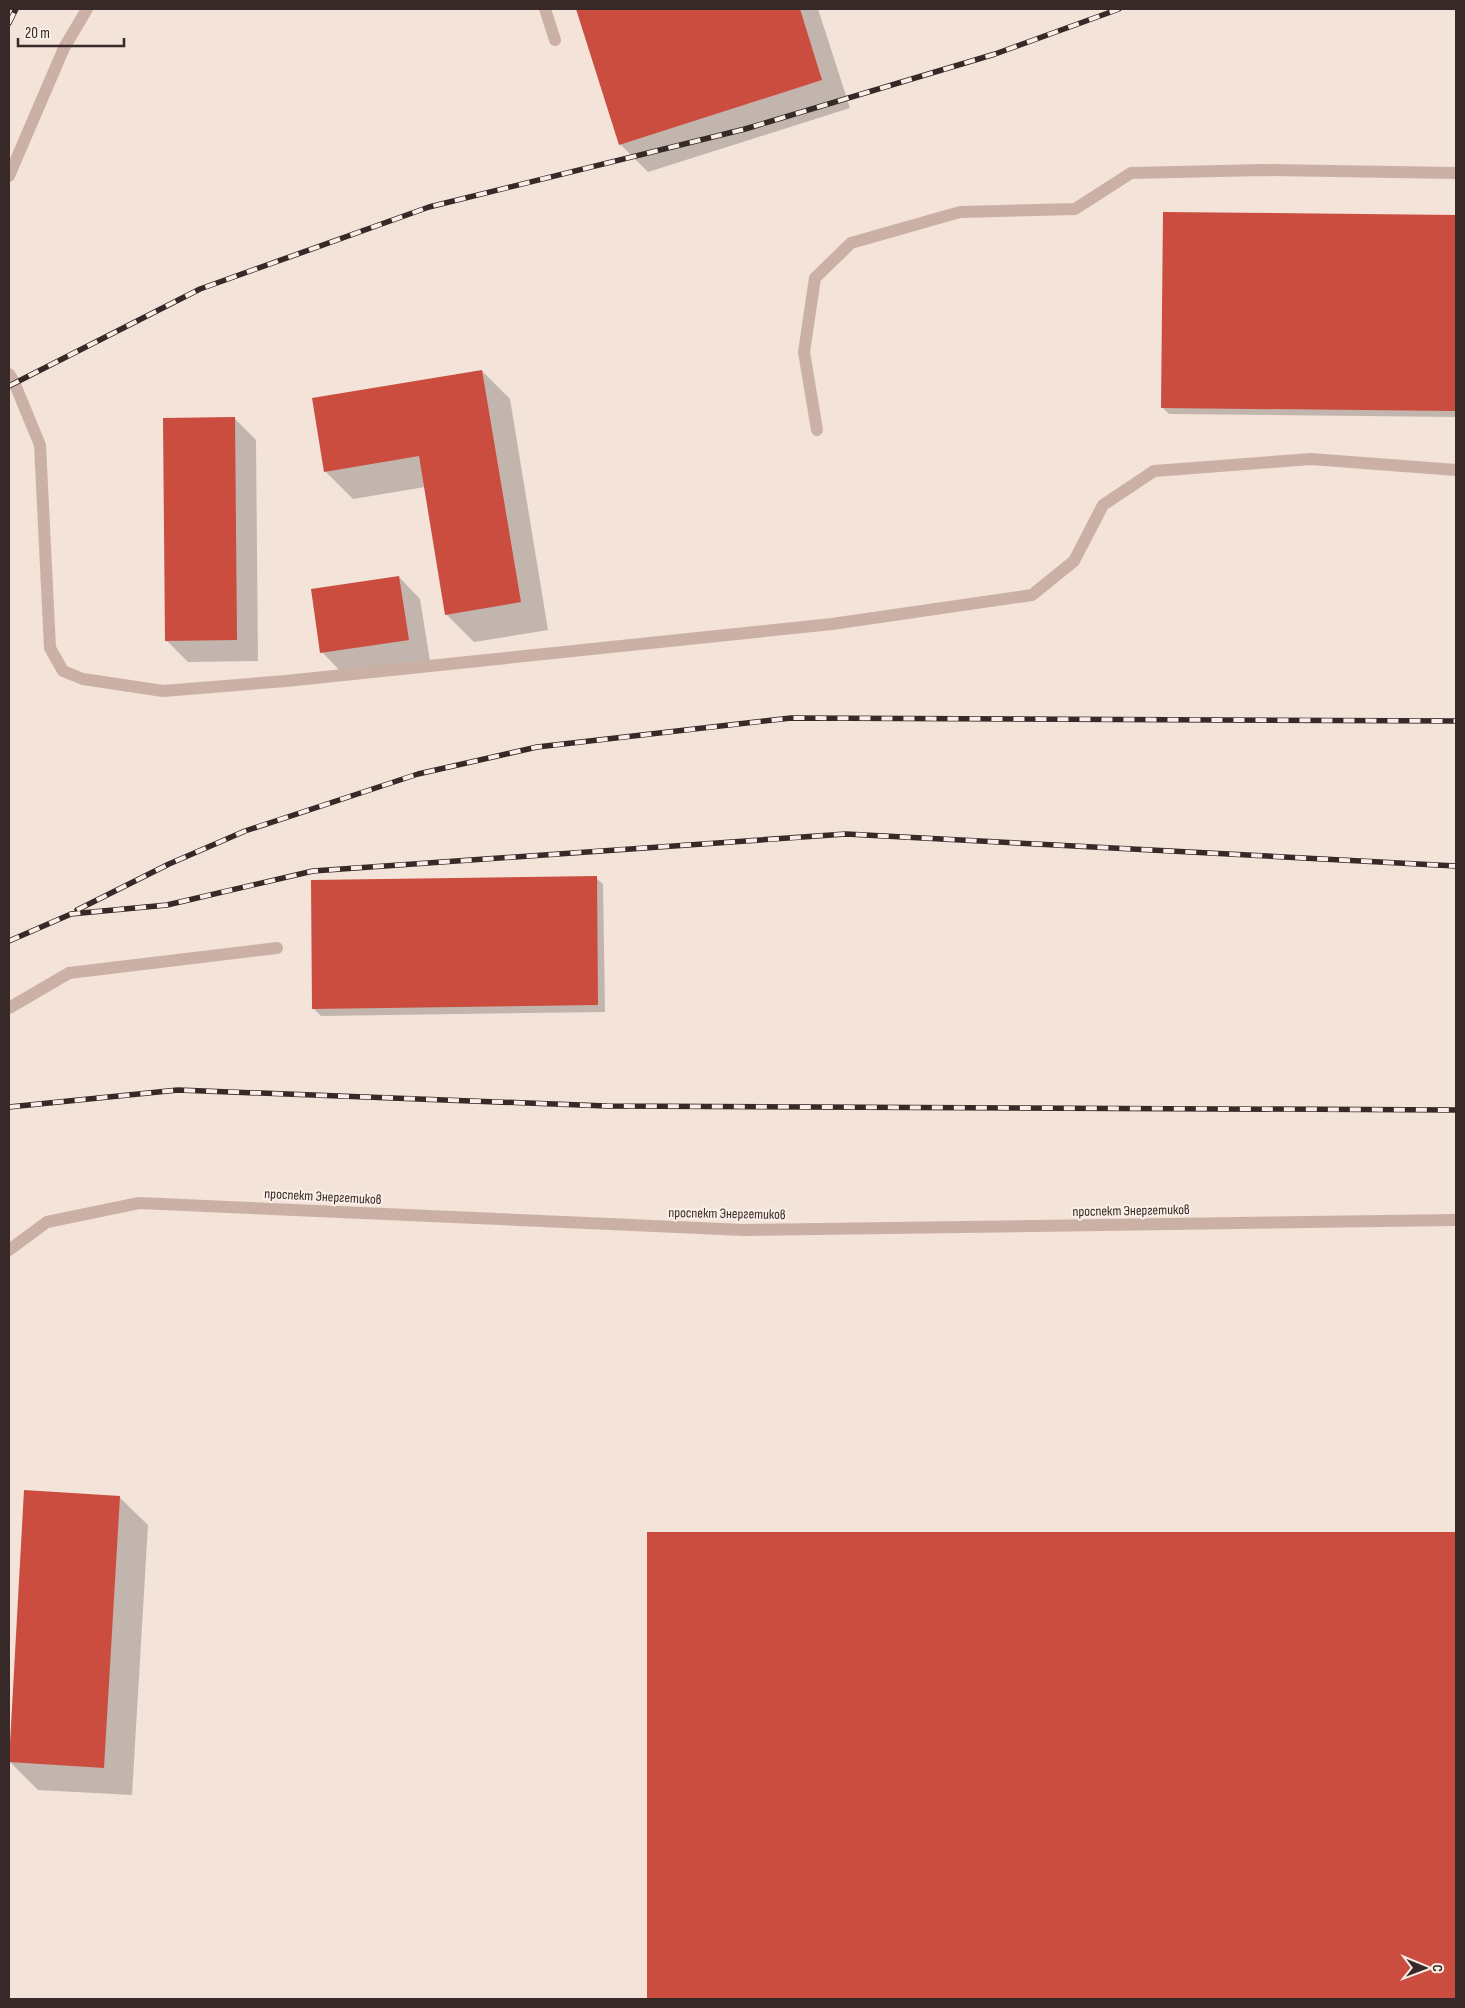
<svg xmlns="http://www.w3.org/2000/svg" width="1465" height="2008" viewBox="0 0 1465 2008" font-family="'Sofia Sans Condensed',sans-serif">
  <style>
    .shadow { fill: #0003 }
    .building { fill: #cb4d3f }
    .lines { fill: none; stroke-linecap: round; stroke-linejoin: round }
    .lane { stroke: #cbb1a5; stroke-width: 12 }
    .street { stroke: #cbb1a5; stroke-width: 12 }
    .rail-casing { stroke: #362927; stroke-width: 5.5 }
    .rail { stroke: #faeee6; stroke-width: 4; stroke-dasharray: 11; stroke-linecap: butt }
    .labels { text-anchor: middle; stroke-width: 4.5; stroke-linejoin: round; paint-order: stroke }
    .street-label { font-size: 14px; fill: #362927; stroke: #faeee6 }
  </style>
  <rect width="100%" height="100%" fill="#f3e3d9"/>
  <g class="shadow">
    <path d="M577 9H818L850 108 648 172 620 144Z"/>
    <path d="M1165 213 1456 216V417L1169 414 1162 407Z"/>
    <path d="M482 371 510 399 548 630 474 642 446 614 425 487 353 499 325 471Z"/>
    <path d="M234 418 256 440 258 661 188 662 166 640Z"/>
    <path d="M399 577 420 599 430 661 343 674 322 652Z"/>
    <path d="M596 878 603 884 605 1012 321 1016 314 1009Z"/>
    <path d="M119 1497 148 1525 132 1795 38 1790 10 1762Z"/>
    <path d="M1456 1533V1999H648V1534Z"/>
  </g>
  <g class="building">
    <path d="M576 9H800L822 80 619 145Z"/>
    <path d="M1163 212 1456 215V411L1161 408Z"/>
    <path d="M482 370 521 602 445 615 419 456 324 472 312 398Z"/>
    <path d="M235 417 237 640 165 641 163 418Z"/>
    <path d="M399 576 409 640 320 653 311 589Z"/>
    <path d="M597 876 598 1005 312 1009 311 880Z"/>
    <path d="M24 1490 120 1496 104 1768 9 1762Z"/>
    <rect x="647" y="1532" width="809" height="467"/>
  </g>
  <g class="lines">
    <g class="lane">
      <path d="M545 9 555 40"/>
      <path d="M9 176 64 48 87 9"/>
      <path d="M9 374 14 382 40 445 50 648 63 671 83 679 163 691 286 681 832 624 1032 595 1074 561 1103 505 1154 471 1311 459 1456 470"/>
      <path d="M817 430 804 352 815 278 851 243 960 212 1075 209 1131 173 1263 170 1456 173"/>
      <path d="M9 1008 69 973 277 948"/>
    </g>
    <path class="street" d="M9 1250 47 1222 139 1203 744 1230 1456 1220"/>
    <g class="rail-casing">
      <g id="rail">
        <path d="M9 23 16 9"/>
        <path d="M9 386 200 289 429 207 745 129 995 54 1119 9"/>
        <path d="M77 910 169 864 245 831 418 774 537 747 791 718 1456 721"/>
        <path d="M9 941 71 914 167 905 313 871 846 834 1456 866"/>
        <path d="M9 1107 178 1090 607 1106 1456 1110"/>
      </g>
    </g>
    <use href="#rail" class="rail"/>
  </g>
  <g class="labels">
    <g class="street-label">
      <text transform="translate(323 1196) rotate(3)" y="5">проспект Энергетиков</text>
      <text transform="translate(1131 1210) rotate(-1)" y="5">проспект Энергетиков</text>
      <text transform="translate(727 1213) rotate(1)" y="5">проспект Энергетиков</text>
    </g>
  </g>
  <rect width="1465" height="2008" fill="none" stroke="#362927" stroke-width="20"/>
  <g transform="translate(1425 1968) rotate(91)" stroke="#faeee6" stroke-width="4" paint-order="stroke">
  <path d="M0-4L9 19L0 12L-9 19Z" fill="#362927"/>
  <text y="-8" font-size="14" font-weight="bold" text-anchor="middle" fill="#362927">С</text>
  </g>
  <path d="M18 38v8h106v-8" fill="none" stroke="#362927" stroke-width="2.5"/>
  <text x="25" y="38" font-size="15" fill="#362927" stroke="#faeee6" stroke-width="4" paint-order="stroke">20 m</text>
</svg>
